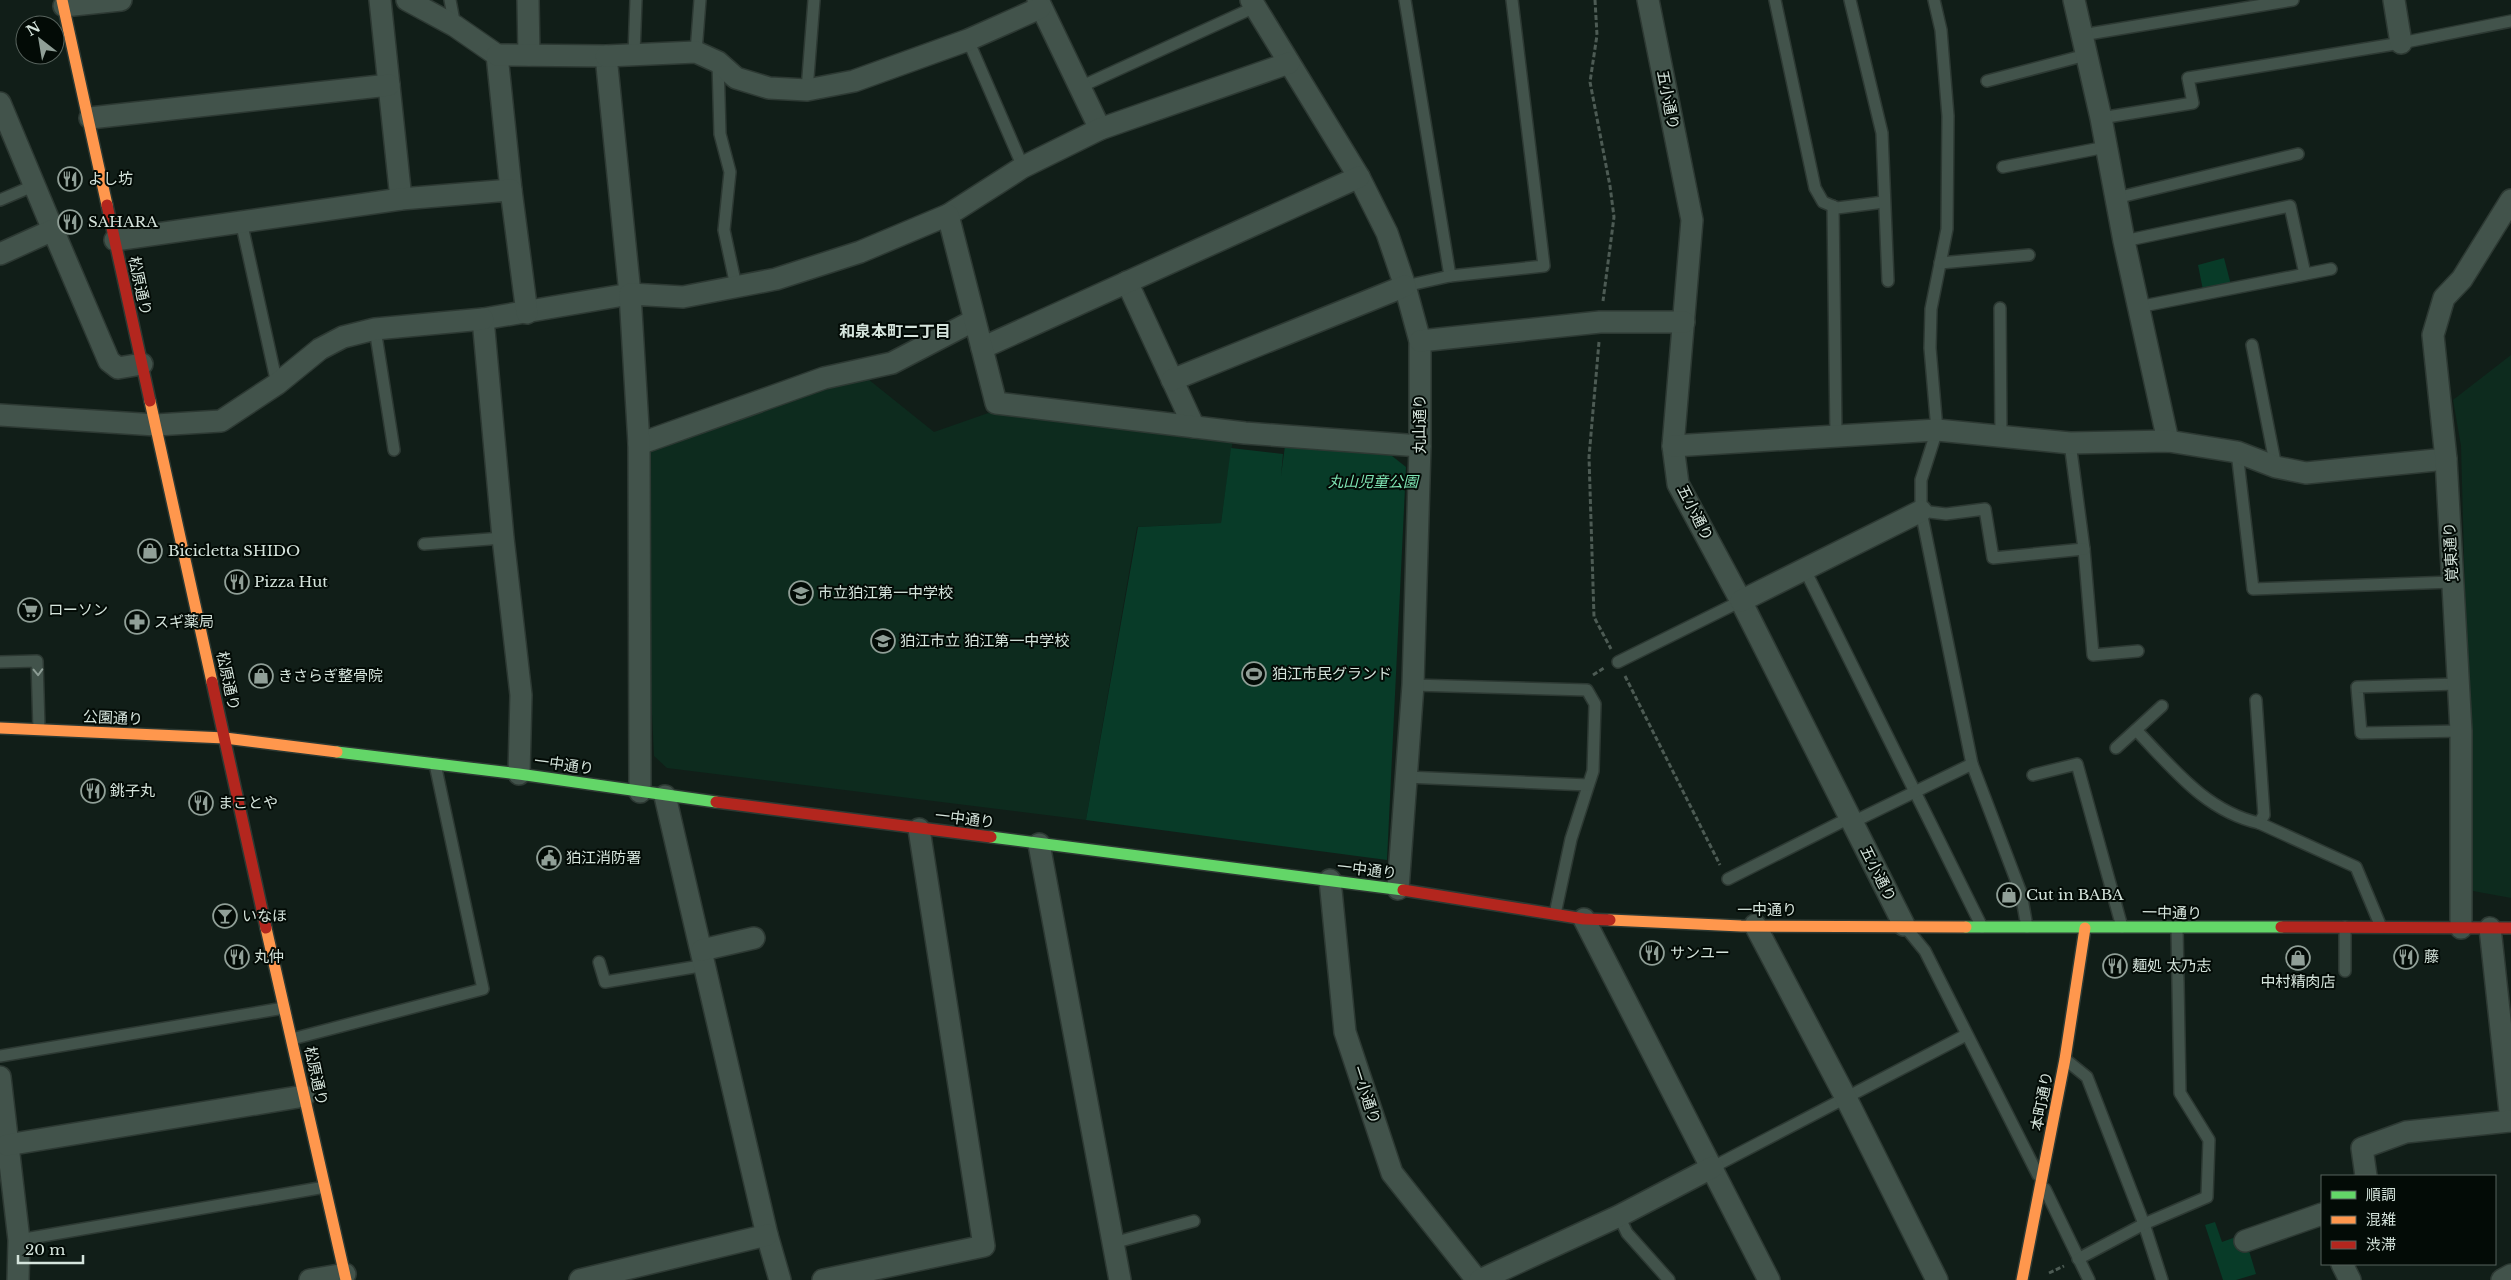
<svg xmlns="http://www.w3.org/2000/svg" width="2511" height="1280" viewBox="0 0 2511 1280" font-family="'Libre Baskerville','Noto Sans JP',serif">
  <style>
    .built { fill: #0d2b1e }
    .green { fill: #083b28 }
    .lines { fill: none; stroke-linecap: round; stroke-linejoin: round }
    .lane-casing { stroke: #2d3933; stroke-width: 14 }
    .street-casing { stroke: #2d3933; stroke-width: 24 }
    .fast-casing { stroke: #2d3933; stroke-width: 14 }
    .slow-casing { stroke: #2d3933; stroke-width: 14 }
    .jam-casing { stroke: #2d3933; stroke-width: 14 }
    .path { stroke: #4d5b54; stroke-width: 3; stroke-dasharray: 5 2.5; stroke-linecap: butt }
    .lane { stroke: #42534b; stroke-width: 11 }
    .street { stroke: #42534b; stroke-width: 21 }
    .fast { stroke: #63d668; stroke-width: 11 }
    .slow { stroke: #ff974d; stroke-width: 11 }
    .jam { stroke: #b3261e; stroke-width: 11 }
    .oneway { stroke: #8c9c94 }
    .labels { text-anchor: middle; stroke-width: 4; stroke-linejoin: round; paint-order: stroke }
    .street-label { font-size: 15px; fill: #d5e4dc; stroke: #030b06 }
    .poi-label { font-size: 15px; fill: #d5e4dc; stroke: #030b06; text-anchor: start }
    .park-label { font-size: 15px; font-style: italic; fill: #7ee4b3; stroke: #030b06 }
    .neighbourhood-label { font-size: 16px; font-weight: bold; fill: #d5e4dc; stroke: #030b06 }
  </style>
  <rect width="100%" height="100%" fill="#111e18"/>
  <g class="built">
    <path d="M2511 355V898L2473 891 2461 446 2453 400Z"/>
    <path d="M858 371 934 432 994 411 1234 432 1221 523 1137 527 1086 820 667 768 654 756 639 444Z"/>
  </g>
  <g class="green">
    <path d="M2224 258 2232 289 2204 295 2198 265Z"/>
    <path d="M1285 446 1387 452 1406 467 1387 860 1086 820 1138 527 1221 523 1231 448 1283 454 1281 476Z"/>
    <path d="M2215 1222 2222 1242 2244 1234 2256 1274 2236 1280H2223L2205 1225Z"/>
  </g>
  <g class="lines">
    <g class="lane-casing">
      <g id="lane">
        <path d="M450 0 455 26"/>
        <path d="M1405 0 1450 276"/>
        <path d="M1775 0 1815 188 1823 202 1837 208 1884 202"/>
        <path d="M1850 0 1882 133 1888 281"/>
        <path d="M1934 0 1941 30 1948 116 1947 229 1931 309 1930 348 1937 430 1921 480V511L1972 764 2021 893 2027 927"/>
        <path d="M2082 35 2293 0"/>
        <path d="M968 40 1023 167"/>
        <path d="M696 52 700 0"/>
        <path d="M634 54 636 0"/>
        <path d="M718 62 720 134 730 172 724 230 736 286"/>
        <path d="M1987 81 2086 55"/>
        <path d="M1080 87 1255 7"/>
        <path d="M807 90 814 0"/>
        <path d="M2101 118 2193 103 2188 78 2401 43 2511 21"/>
        <path d="M2003 167 2106 147"/>
        <path d="M2116 198 2298 154"/>
        <path d="M0 200 33 186"/>
        <path d="M1833 206 1836 435"/>
        <path d="M241 221 277 384"/>
        <path d="M2124 241 2290 206 2305 274"/>
        <path d="M1940 263 2029 255"/>
        <path d="M1405 286 1450 276 1544 266 1512 0"/>
        <path d="M2138 307 2331 269"/>
        <path d="M2000 308 2001 436"/>
        <path d="M375 329 394 450"/>
        <path d="M2252 345 2276 467"/>
        <path d="M2070 443 2084 549 2093 655 2138 651"/>
        <path d="M2237 452 2253 589 2453 582"/>
        <path d="M1921 511 1946 514 1985 509 1993 558 2084 549"/>
        <path d="M424 544 503 538"/>
        <path d="M1805 570 1982 927"/>
        <path d="M0 662 37 661 39 729"/>
        <path d="M1618 662 1741 601"/>
        <path d="M2457 684 2357 687 2361 733 2461 731"/>
        <path d="M1413 685 1587 690 1595 704 1593 771 1571 839 1555 914"/>
        <path d="M2256 700 2264 815 2259 823"/>
        <path d="M2136 730C2172 767 2205 811 2259 823L2356 867 2381 927"/>
        <path d="M2116 748 2162 706"/>
        <path d="M2033 775 2077 764 2122 927"/>
        <path d="M1406 777 1588 785"/>
        <path d="M1851 823 1972 764"/>
        <path d="M1728 879 1849 818"/>
        <path d="M1907 929 1925 951 2038 1175"/>
        <path d="M599 962 605 982 706 965"/>
        <path d="M2345 971V927"/>
        <path d="M292 1039 483 989 435 764"/>
        <path d="M0 1056 284 1008"/>
        <path d="M2066 1060 2087 1077 2144 1224 2162 1280"/>
        <path d="M1713 1167 1966 1035"/>
        <path d="M2045 1189 2089 1280"/>
        <path d="M1619 1216 1627 1233 1669 1280"/>
        <path d="M19 1240 325 1187"/>
        <path d="M1113 1243 1194 1221"/>
        <path d="M2078 1259 2144 1224 2207 1197 2209 1140 2180 1093 2177 928"/>
      </g>
    </g>
    <g class="street-casing">
      <g id="street">
        <path d="M380 0 401 199"/>
        <path d="M407 0 455 26 497 55 511 190"/>
        <path d="M528 0 529 55"/>
        <path d="M1038 0 1100 129"/>
        <path d="M1251 0 1359 177 1387 233 1405 286 1420 341V446L1413 685 1398 889"/>
        <path d="M1648 0 1692 220 1673 446 1678 484 1741 601 1904 925"/>
        <path d="M2074 0 2101 118 2124 241 2168 441"/>
        <path d="M2394 0 2401 43"/>
        <path d="M64 6 121 0"/>
        <path d="M497 55 606 56 630 294 483 319 503 538 521 695 519 774"/>
        <path d="M606 56 696 52 718 62 736 78 769 88 807 90 854 81 968 40 1040 8"/>
        <path d="M0 103 53 230"/>
        <path d="M90 118 389 85"/>
        <path d="M948 215 1023 167 1100 129 1289 63"/>
        <path d="M115 240 401 199 511 190 527 313"/>
        <path d="M0 254 53 230 109 361 118 368 142 364"/>
        <path d="M1127 282 1194 427"/>
        <path d="M1420 341 1600 322H1684"/>
        <path d="M982 348 1359 177"/>
        <path d="M1172 380 1405 286"/>
        <path d="M0 415 156 425 221 421 277 384 320 349 343 337 375 329 483 319"/>
        <path d="M639 444 824 378 892 363 973 321"/>
        <path d="M1673 446 1937 430 2070 443 2168 441 2237 452 2276 467 2306 473 2446 459"/>
        <path d="M1741 601 1921 511"/>
        <path d="M640 792 639 444 630 294 683 297 776 279 860 252 948 215 996 403 1245 433 1420 446"/>
        <path d="M665 796 767 1235 780 1280"/>
        <path d="M1039 844 1120 1280"/>
        <path d="M1330 880 1345 1032 1392 1173 1477 1280"/>
        <path d="M1584 919 1769 1280"/>
        <path d="M1755 925 1846 1098 1937 1280"/>
        <path d="M2461 928V731L2446 459 2433 335 2444 298 2462 279 2511 200"/>
        <path d="M2490 928 2511 1121"/>
        <path d="M702 950 754 938"/>
        <path d="M0 1077 19 1240 18 1280"/>
        <path d="M7 1145 304 1096"/>
        <path d="M2366 1176 2362 1148 2406 1132 2511 1121"/>
        <path d="M2245 1241 2322 1214"/>
        <path d="M2342 1264 2350 1280"/>
        <path d="M310 1280 345 1274"/>
        <path d="M580 1280 767 1235"/>
        <path d="M823 1280 984 1246 919 829"/>
        <path d="M1480 1280 1619 1216 1713 1167"/>
        <path d="M2502 1280 2511 1275"/>
      </g>
    </g>
    <g class="fast-casing">
      <g id="fast">
        <path d="M337 752 519 774 716 802"/>
        <path d="M991 837 1403 890"/>
        <path d="M1966 927H2281"/>
      </g>
    </g>
    <g class="slow-casing">
      <g id="slow">
        <path d="M62 0 107 205"/>
        <path d="M150 401 212 682"/>
        <path d="M0 728 225 738 337 752"/>
        <path d="M1610 920 1741 926 1966 927"/>
        <path d="M266 928 346 1280"/>
        <path d="M2022 1280 2065 1059 2085 928"/>
      </g>
    </g>
    <g class="jam-casing">
      <g id="jam">
        <path d="M107 205 150 401"/>
        <path d="M212 682 266 928"/>
        <path d="M716 802 991 837"/>
        <path d="M1403 890 1584 919 1610 920"/>
        <path d="M2281 927 2511 928"/>
      </g>
    </g>
    <g class="path">
      <path d="M1595 0 1597 35 1590 82 1610 186 1614 217 1603 301"/>
      <path d="M1599 342 1589 457 1594 617 1611 649"/>
      <path d="M1593 675 1604 668"/>
      <path d="M1625 676 1720 865"/>
      <path d="M2049 1273 2064 1266"/>
    </g>
    <use href="#lane" class="lane"/>
    <use href="#street" class="street"/>
    <use href="#fast" class="fast"/>
    <use href="#slow" class="slow"/>
    <use href="#jam" class="jam"/>
  </g>
  <defs><path id="oneway-chevron" d="M-2-3.5L2.5 0L-2 3.5" fill="none" stroke-width="1.6" stroke-linecap="round" stroke-linejoin="round" transform="scale(1.25)"/></defs>
  <use class="oneway" href="#oneway-chevron" transform="translate(38 672) rotate(88)"/>
  <defs>
    <g id="restaurant-ring" transform="scale(1.25)"><circle r="9.5" fill="#030b06" stroke="#909f97" stroke-width="1.5"/><path d="M-5-6h1v4h1v-4h1v4h1v-4h1v5L-1.5 .5V6h-2V.5L-5-1ZM5-6V6H3V1.5H1.5Q1.5-4 5-6Z" fill="#909f97"/></g>
    <g id="shop-ring" transform="scale(1.25)"><circle r="9.5" fill="#030b06" stroke="#909f97" stroke-width="1.5"/><path d="M-5-2.5h2.3a2.7 3.5 0 0 1 5.4 0H5L5.5 6h-11ZM-1.5-2.5h3a1.5 2.3 0 0 0-3 0Z" fill="#909f97"/></g>
    <g id="school-ring" transform="scale(1.25)"><circle r="9.5" fill="#030b06" stroke="#909f97" stroke-width="1.5"/><path d="M0-5L7-2L0 1L-7-2ZM-4 1L0 2.5L4 1V4Q0 6-4 4Z" fill="#909f97"/></g>
    <g id="supermarket-ring" transform="scale(1.25)"><circle r="9.5" fill="#030b06" stroke="#909f97" stroke-width="1.5"/><path d="M-6-5.5h2.5l.6 2H6L4.5 2H-2.5L-4.4-4H-6ZM-1.5 3.2a1.3 1.3 0 1 0 .1 0ZM3 3.2a1.3 1.3 0 1 0 .1 0Z" fill="#909f97"/></g>
    <g id="pharmacy-ring" transform="scale(1.25)"><circle r="9.5" fill="#030b06" stroke="#909f97" stroke-width="1.5"/><path d="M-2-6h4v4h4v4h-4v4h-4v-4h-4v-4h4Z" fill="#909f97"/></g>
    <g id="stadium-ring" transform="scale(1.25)"><circle r="9.5" fill="#030b06" stroke="#909f97" stroke-width="1.5"/><path d="M0-5a6.5 5 0 1 0 0 10a6.5 5 0 1 0 0-10ZM-3.5-1.8h7v3.6h-7Z" fill="#909f97"/></g>
    <g id="civic-ring" transform="scale(1.25)"><circle r="9.5" fill="#030b06" stroke="#909f97" stroke-width="1.5"/><path d="M-.6-6.5H3V-4.5H.6V-3L4-1V1h2V6H-6V1h2V-1L-.6-3ZM-1.2 2.5V6h2.4V2.5Z" fill="#909f97"/></g>
    <g id="bar-ring" transform="scale(1.25)"><circle r="9.5" fill="#030b06" stroke="#909f97" stroke-width="1.5"/><path d="M-6-5H6L.8 .8V4.5H3.5V6h-7V4.5H-.8V.8Z" fill="#909f97"/></g>
  </defs>
  <g fill-rule="evenodd">
    <use href="#restaurant-ring" x="70" y="179"/>
    <use href="#restaurant-ring" x="70" y="222"/>
    <use href="#shop-ring" x="150" y="551"/>
    <use href="#restaurant-ring" x="237" y="582"/>
    <use href="#school-ring" x="801" y="593"/>
    <use href="#supermarket-ring" x="30" y="610"/>
    <use href="#pharmacy-ring" x="137" y="622"/>
    <use href="#school-ring" x="883" y="641"/>
    <use href="#stadium-ring" x="1254" y="674"/>
    <use href="#shop-ring" x="261" y="676"/>
    <use href="#restaurant-ring" x="93" y="791"/>
    <use href="#restaurant-ring" x="201" y="803"/>
    <use href="#civic-ring" x="549" y="858"/>
    <use href="#shop-ring" x="2009" y="895"/>
    <use href="#bar-ring" x="225" y="916"/>
    <use href="#restaurant-ring" x="1652" y="953"/>
    <use href="#restaurant-ring" x="237" y="957"/>
    <use href="#restaurant-ring" x="2406" y="957"/>
    <use href="#shop-ring" x="2298" y="958"/>
    <use href="#restaurant-ring" x="2115" y="966"/>
  </g>
  <g class="labels">
    <g class="street-label">
      <text transform="translate(1668 100) rotate(79)" y="5">五小通り</text>
      <text transform="translate(140 286) rotate(78)" y="5">松原通り</text>
      <text transform="translate(1420 424) rotate(-90)" y="5">丸山通り</text>
      <text transform="translate(1695 513) rotate(63)" y="5">五小通り</text>
      <text transform="translate(2451 552) rotate(-93)" y="5">覚東通り</text>
      <text transform="translate(228 681) rotate(78)" y="5">松原通り</text>
      <text transform="translate(113 718) rotate(3)" y="5">公園通り</text>
      <text transform="translate(564 765) rotate(8)" y="5">一中通り</text>
      <text transform="translate(965 819) rotate(7)" y="5">一中通り</text>
      <text transform="translate(1367 870) rotate(7)" y="5">一中通り</text>
      <text transform="translate(1878 874) rotate(63)" y="5">五小通り</text>
      <text x="1767" y="915">一中通り</text>
      <text transform="translate(2172 913) rotate(1)" y="5">一中通り</text>
      <text transform="translate(316 1076) rotate(78)" y="5">松原通り</text>
      <text transform="translate(1366 1095) rotate(72)" y="5">一小通り</text>
      <text transform="translate(2042 1101) rotate(-79)" y="5">本町通り</text>
    </g>
    <g class="poi-label">
      <text x="88" y="184">よし坊</text>
      <text x="88" y="227">SAHARA</text>
      <text x="168" y="556">Bicicletta SHIDO</text>
      <text x="254" y="587">Pizza Hut</text>
      <text x="818" y="598">市立狛江第一中学校</text>
      <text x="48" y="615">ローソン</text>
      <text x="154" y="627">スギ薬局</text>
      <text x="900" y="646">狛江市立 狛江第一中学校</text>
      <text x="1272" y="679">狛江市民グランド</text>
      <text x="278" y="681">きさらぎ整骨院</text>
      <text x="110" y="796">銚子丸</text>
      <text x="218" y="808">まことや</text>
      <text x="566" y="863">狛江消防署</text>
      <text x="2026" y="900">Cut in BABA</text>
      <text x="242" y="921">いなほ</text>
      <text x="1670" y="958">サンユー</text>
      <text x="254" y="962">丸仲</text>
      <text x="2424" y="962">藤</text>
      <text x="2132" y="971">麺処 太乃志</text>
      <text x="2298" y="987" text-anchor="middle">中村精肉店</text>
    </g>
    <g class="park-label">
      <text x="1373" y="487">丸山児童公園</text>
    </g>
    <g class="neighbourhood-label">
      <text x="895" y="337">和泉本町二丁目</text>
    </g>
  </g>
  <rect x="2321" y="1175" width="175" height="90" fill="#030b06" stroke="#57625c"/>
  <rect x="2331" y="1191" width="25" height="8" fill="#63d668" stroke="#57625c"/>
  <text x="2366" y="1200" font-size="15" fill="#d5e4dc">順調</text>
  <rect x="2331" y="1216" width="25" height="8" fill="#ff974d" stroke="#57625c"/>
  <text x="2366" y="1225" font-size="15" fill="#d5e4dc">混雑</text>
  <rect x="2331" y="1241" width="25" height="8" fill="#b3261e" stroke="#57625c"/>
  <text x="2366" y="1250" font-size="15" fill="#d5e4dc">渋滞</text>
  <g transform="translate(40 40) rotate(329)"><circle r="24" fill="#030b06" stroke="#57625c"/>
  <path d="M0-4L9 19L0 12L-9 19Z" fill="#909f97"/>
  <text y="-8" font-size="14" font-weight="bold" text-anchor="middle" fill="#d5e4dc">N</text>
  </g>
  <path d="M18 1255v8h65v-8" fill="none" stroke="#d5e4dc" stroke-width="2.5"/>
  <text x="25" y="1255" font-size="15" fill="#d5e4dc" stroke="#030b06" stroke-width="4" paint-order="stroke">20 m</text>
</svg>
